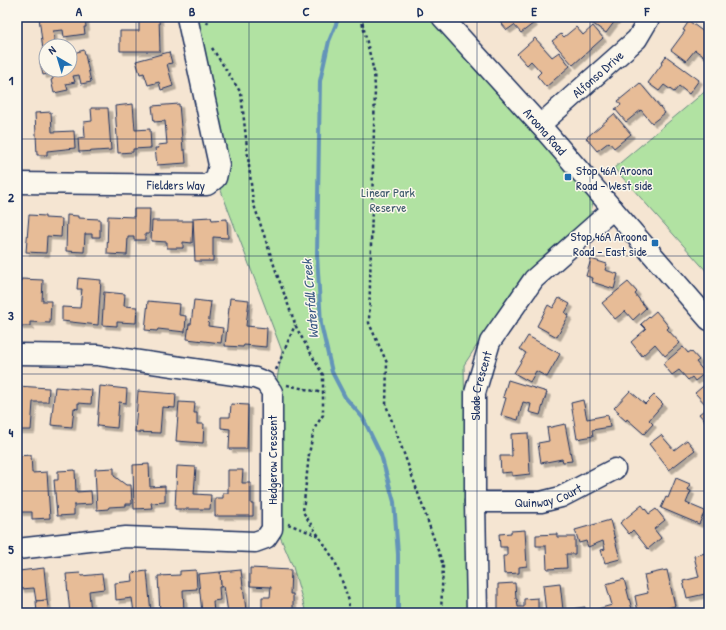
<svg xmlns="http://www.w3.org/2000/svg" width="726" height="630" viewBox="0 0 726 630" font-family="'Patrick Hand',sans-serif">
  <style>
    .green { fill: #b1e2a2; stroke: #668880 }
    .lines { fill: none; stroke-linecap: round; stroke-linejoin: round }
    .stream { stroke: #6494b9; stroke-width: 4 }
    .building { fill: #e7bc97; stroke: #1b2f5e; filter: url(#shadow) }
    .minor-casing { stroke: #1b2f5e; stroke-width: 23 }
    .path { stroke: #1b2f5e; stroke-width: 2.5; stroke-dasharray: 3 3; stroke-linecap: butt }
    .minor { stroke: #fbf7ec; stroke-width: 20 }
    .grid { fill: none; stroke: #1b2f5e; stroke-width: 1; stroke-opacity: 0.55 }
    .poi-dot { fill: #1f6fb2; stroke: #fbf7ec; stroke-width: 1.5 }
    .labels { text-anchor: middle; stroke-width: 3; stroke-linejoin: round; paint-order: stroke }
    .street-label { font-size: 13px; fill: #1b2f5e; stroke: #fbf7ec }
    .poi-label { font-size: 13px; fill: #1b2f5e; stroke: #fbf7ec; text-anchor: start }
    .park-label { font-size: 13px; fill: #405c6f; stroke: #fbf7ec }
    .water-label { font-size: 14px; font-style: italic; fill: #395984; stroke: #fbf7ec }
    .neatline { fill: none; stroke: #1b2f5e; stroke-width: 1.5 }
    .grid-label { font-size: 13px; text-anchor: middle; font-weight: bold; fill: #1b2f5e }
  </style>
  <defs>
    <filter id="shadow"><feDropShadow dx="3.5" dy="3.5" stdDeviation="0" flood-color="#0004"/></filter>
  </defs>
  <rect width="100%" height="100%" fill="#f5e5d2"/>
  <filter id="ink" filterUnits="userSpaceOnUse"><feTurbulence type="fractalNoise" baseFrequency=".025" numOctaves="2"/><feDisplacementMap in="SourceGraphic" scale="8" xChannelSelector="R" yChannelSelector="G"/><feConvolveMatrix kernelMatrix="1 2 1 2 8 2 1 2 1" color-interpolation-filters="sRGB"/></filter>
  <g filter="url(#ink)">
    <g class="green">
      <path d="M194 17H430L593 201 590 218 523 275 464 365 468 613H306L293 567 279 534 276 385 282 351 220 188 225 170Z"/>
      <path d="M709 88V274L614 168Z"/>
    </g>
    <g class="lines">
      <path class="stream" d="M339 17 329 41 320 81 317 254 321 324 332 372 345 397 363 418 381 455 394 502 398 554V613"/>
    </g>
    <g class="building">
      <path d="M39 17H85L86 27H84L85 34 64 37 63 30 53 31 55 46H46V50H43Z"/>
      <path d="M139 17H159L160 51H120V31H139Z"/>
      <path d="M496 17H529L534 23 521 33 514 25 507 30Z"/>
      <path d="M584 17H618L606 33Z"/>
      <path d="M689 21 709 36V60L695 50 686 61 671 50 685 31 683 30Z"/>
      <path d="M593 26 603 38 573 65 552 41 561 34 564 37 576 27 583 35Z"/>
      <path d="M535 38 552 57 559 52 570 66 546 87 537 76 541 72 531 61 527 65 517 54Z"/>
      <path d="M84 50 91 82 81 84 79 75 73 76 75 82 66 84 68 90 54 93 51 80 53 79 52 73 43 75 40 62 46 60V70H70V54Z"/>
      <path d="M169 52 172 63 167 64 173 86 161 90 159 82 148 85 144 73 140 74 136 61Z"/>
      <path d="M666 56 699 80 689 94 679 86 674 92 664 85 659 91 648 83 662 64 661 63Z"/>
      <path d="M640 83 665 113 652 123 641 110 626 122 615 109 621 105 618 101Z"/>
      <path d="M133 104 135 130 150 129 151 148 133 149V152L118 153 115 106Z"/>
      <path d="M179 104 183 150H185L186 163 157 165 155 148H159L158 145 167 144 165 121 154 122 152 106Z"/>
      <path d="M91 108H108L111 150 79 152 78 138 85 137 84 122 92 121Z"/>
      <path d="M51 112 52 132 74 131 75 148 47 151V155H37L35 113Z"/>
      <path d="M614 114 631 134 614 148 609 142 597 151 586 138Z"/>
      <path d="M134 209H150L149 234H145V240H134V237H128L127 255 107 254 108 216 134 217Z"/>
      <path d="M29 215 45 216V218L62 219 61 237 47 236 46 253 26 252Z"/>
      <path d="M67 215 78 216V218L100 219V237H92V234H85L84 252 66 251Z"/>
      <path d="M211 217 212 220 227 219 228 238 213 237V261H195L193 218Z"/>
      <path d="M152 221H193L192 243 183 242V248H167V242L151 241Z"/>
      <path d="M591 259 607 264 605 270 618 274 614 289 592 282 593 278 586 276Z"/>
      <path d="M78 278 101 280 98 325 62 321V307L80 308 82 289H77Z"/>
      <path d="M21 279 43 280 42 301H51L50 323 30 322V326H19Z"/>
      <path d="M628 282 637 292 635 294 646 308 633 320 625 311 615 319 602 303Z"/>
      <path d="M104 292 125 294 124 306 137 307 136 323 117 322V326L102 325Z"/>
      <path d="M230 298 249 300 246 326 267 328 266 347 244 345 243 347 225 346Z"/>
      <path d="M559 298 570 304 565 313 569 315 557 337 537 326 548 305 553 308Z"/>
      <path d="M194 300 211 302 208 326 223 328 221 343 187 339 189 324H191Z"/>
      <path d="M148 301 180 304 179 315 186 316 185 332 158 329 157 331 145 330Z"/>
      <path d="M656 311 669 327 667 329 680 343 665 356 655 344 642 356 631 342 646 329 641 324Z"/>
      <path d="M528 336 560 354 547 377 536 371 530 382 514 373 526 353 520 349Z"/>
      <path d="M683 347 688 353 691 351 699 360 696 362 705 373 695 381 692 377 688 380 679 370 672 375 663 364Z"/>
      <path d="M508 380 547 392 540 415 529 412 531 404 523 402 518 420 501 415 506 398 503 397Z"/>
      <path d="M708 382 709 384V426L699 414 708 407 695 393Z"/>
      <path d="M17 386 49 388 48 402H33L31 430H17Z"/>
      <path d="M100 386 127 389 126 403 119 402 117 428 97 426Z"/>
      <path d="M55 387 92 390 91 404 78 403V409L74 408 72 427 51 425Z"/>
      <path d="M138 391 176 394 175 408 162 407 160 433 135 432Z"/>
      <path d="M630 391 645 404 654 395 663 404 649 420 653 424 644 434 627 419 626 421 617 413 619 412 614 408Z"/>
      <path d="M583 400 587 419 608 415 610 427 592 430 593 436 577 439 571 403Z"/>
      <path d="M179 402 195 403 194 413H197V424H204L203 443 176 441Z"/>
      <path d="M231 404 248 405 247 449H229L230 429 221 428V417H230Z"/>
      <path d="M565 424 572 461 563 462 562 459 541 463 538 443 549 441 547 428Z"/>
      <path d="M528 433 530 474 512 476V472L501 473 500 456H512L511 434Z"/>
      <path d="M661 435 674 450 687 440 695 450 669 470 649 444Z"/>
      <path d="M31 455 32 473 47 472 50 518 32 519V512H19L18 504H17V456Z"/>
      <path d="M149 464 150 487 165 486V502L151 503 152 508 134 509 133 465Z"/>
      <path d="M177 466 196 467 194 494 211 495 210 509H175Z"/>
      <path d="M114 468V476L126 485H131L132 504H126V506L109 507 108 509 97 510 95 469Z"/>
      <path d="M75 470 76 492 91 491 92 504 74 505V515L57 516 54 480H58V471Z"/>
      <path d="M228 470H243L242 483H251V504H253V516H215V498H223V493H228Z"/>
      <path d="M676 478 690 484 688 490 691 491 686 503 705 511 699 524 661 508 666 497 668 498Z"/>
      <path d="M642 505 649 514 656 509 665 520 654 529 661 538 648 549 633 530 629 534 620 523Z"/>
      <path d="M610 520 620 559 605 563 601 550 605 549 603 541 588 547 586 541 579 543 575 530Z"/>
      <path d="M525 530 527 566 519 567V573L504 574 503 556H507V547H500L499 534 511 533V531Z"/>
      <path d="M557 534V537H575V554H566L567 568 547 569 546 546H536V535Z"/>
      <path d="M709 552V596L706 597 705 594 687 598 683 581 699 577 694 556Z"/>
      <path d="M44 568 47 600 36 601 34 588 21 589 19 571Z"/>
      <path d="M250 568 291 570 290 594H293V610L262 609V597H270L271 587 250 586Z"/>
      <path d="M196 570 197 589 183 590 184 613H160L158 576 180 575V571Z"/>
      <path d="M241 570 246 610 228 613 224 586 221 587 220 572Z"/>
      <path d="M667 570 675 606 660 610 659 607 638 612 635 596 648 593 644 575Z"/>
      <path d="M147 571 151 613H134L132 598 116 600 115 583 133 581 132 573Z"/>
      <path d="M220 572 221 587H219L220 600 213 601 214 613H202L198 574Z"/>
      <path d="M80 573 81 576 102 574 104 589 89 591 91 613H70L66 574Z"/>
      <path d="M624 579 633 613H595L594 610 612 605 606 584Z"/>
      <path d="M515 583 516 599H517L518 607H524V599L538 598V613H498V584Z"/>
      <path d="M560 583 563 610 585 607V613H546L543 585Z"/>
      <path d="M47 600 49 613H37L36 601Z"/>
    </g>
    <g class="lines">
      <g class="minor-casing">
        <g id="minor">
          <path id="s1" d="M442 17 540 125 709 320"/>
          <path id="s2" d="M540 125 637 39 650 17"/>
          <path id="s3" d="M17 183 207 185 216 178 219 165 187 17"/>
          <path d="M17 354 98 355 255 378 265 382 272 392V529L266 538 255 542 126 537 17 549"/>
          <path id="s4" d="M475 502H541L561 497 615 469"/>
          <path id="s5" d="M477 613 475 502V393L490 342 534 279 613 209"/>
        </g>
      </g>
      <g class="path">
        <path d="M361 17 374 72 375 88 369 323 387 363 386 405 410 470 443 565 441 613"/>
        <path d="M207 24 211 17"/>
        <path d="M212 48 241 93 253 202 278 277 297 329 323 375V415L314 429 309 454 303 512 335 561 349 601 348 613"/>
        <path d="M276 370 295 325"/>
        <path d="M287 385 323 393"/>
        <path d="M288 524 319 536"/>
      </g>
      <use href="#minor" class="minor"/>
    </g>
  </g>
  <path class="grid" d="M136 17V613M249 17V613M363 17V613M477 17V613M590 17V613M17 139H709M17 256H709M17 374H709M17 491H709"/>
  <g class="poi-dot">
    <rect x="564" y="173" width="8" height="8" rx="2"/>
    <rect x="651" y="239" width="8" height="8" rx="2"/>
  </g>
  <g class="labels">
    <g class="street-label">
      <text dy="5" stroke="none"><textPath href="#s2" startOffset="77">Alfonso Drive</textPath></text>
      <text dy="5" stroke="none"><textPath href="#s1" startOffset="154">Aroona Road</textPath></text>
      <text dy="5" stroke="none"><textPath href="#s3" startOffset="159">Fielders Way</textPath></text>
      <text dy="5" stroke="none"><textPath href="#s5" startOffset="228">Slade Crescent</textPath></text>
      <text transform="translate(272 460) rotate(-90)" y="5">Hedgerow Crescent</text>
      <text dy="5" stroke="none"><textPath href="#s4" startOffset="74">Quinway Court</textPath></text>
    </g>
    <g class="poi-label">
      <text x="576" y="175">Stop 46A Aroona<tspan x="576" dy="15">Road - West side</tspan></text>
      <text x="647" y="241" text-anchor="end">Stop 46A Aroona<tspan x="647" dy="15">Road - East side</tspan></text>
    </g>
    <g class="park-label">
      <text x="388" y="197">Linear Park<tspan x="388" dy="15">Reserve</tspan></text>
    </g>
    <g class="water-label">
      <text transform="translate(310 299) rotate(-95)" y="5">Waterfall Creek</text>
    </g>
  </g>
  <rect width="726" height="630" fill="none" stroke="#fbf7ec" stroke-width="44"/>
  <g transform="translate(58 58) rotate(322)"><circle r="19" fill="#fbf7ec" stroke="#a1a7b3"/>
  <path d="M0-3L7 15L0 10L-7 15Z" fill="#1f6fb2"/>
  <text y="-6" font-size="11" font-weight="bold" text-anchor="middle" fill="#1b2f5e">N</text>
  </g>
  <rect x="22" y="22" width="682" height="586" class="neatline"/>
  <g class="grid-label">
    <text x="79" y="16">A</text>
    <text x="192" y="16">B</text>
    <text x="306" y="16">C</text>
    <text x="420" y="16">D</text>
    <text x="534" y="16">E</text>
    <text x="647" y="16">F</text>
    <text x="11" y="85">1</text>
    <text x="11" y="202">2</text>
    <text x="11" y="320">3</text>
    <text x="11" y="437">4</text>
    <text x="11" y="554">5</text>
  </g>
</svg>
